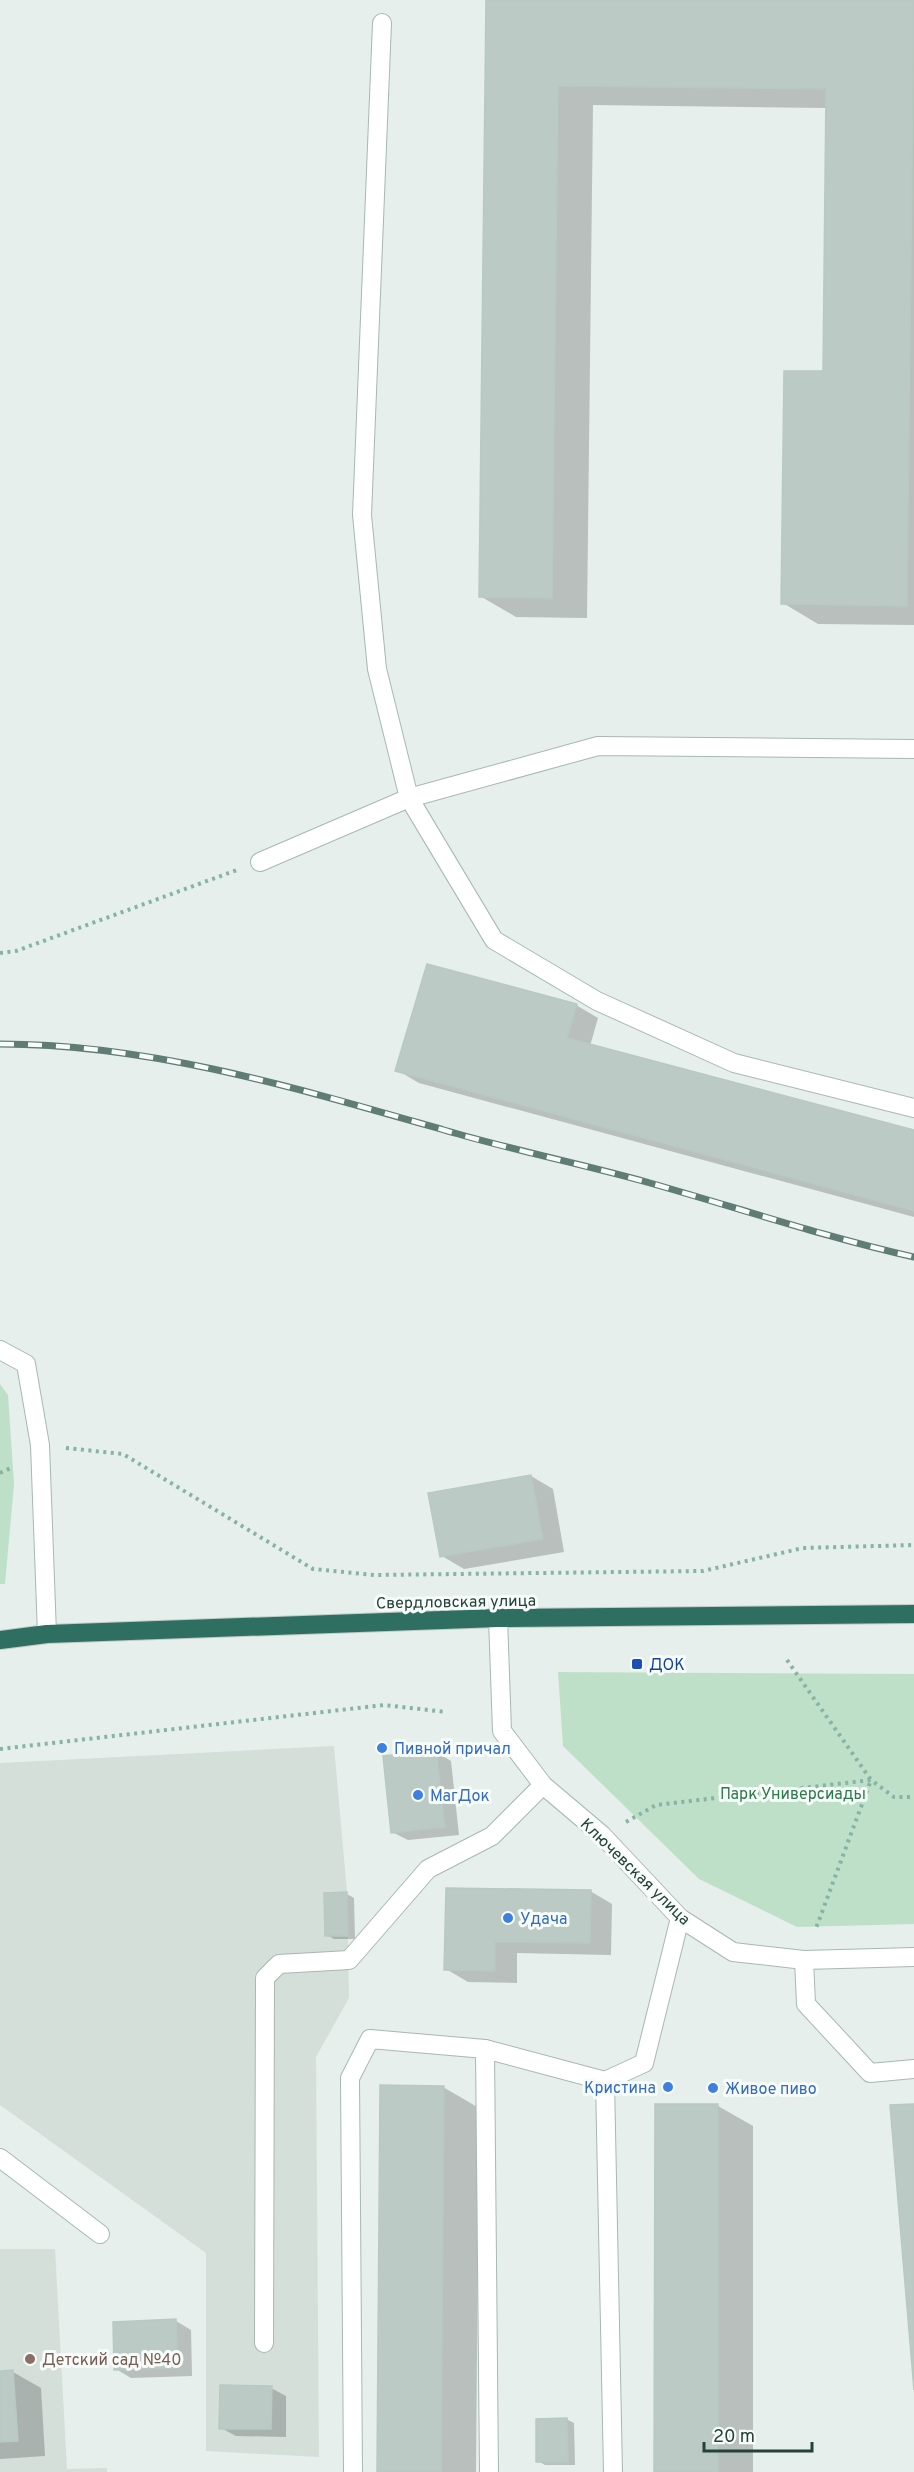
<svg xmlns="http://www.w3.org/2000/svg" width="914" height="2472" viewBox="0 0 914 2472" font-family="Overpass,sans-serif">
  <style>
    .built { fill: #d4dfda }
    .green { fill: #bfe0c8 }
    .shadow { fill: #0003 }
    .building { fill: #bbcac4; stroke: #b8c9c2; stroke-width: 1.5 }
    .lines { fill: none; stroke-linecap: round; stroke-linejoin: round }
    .lane-casing { stroke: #a8b8b2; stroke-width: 20 }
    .street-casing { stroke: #a8b8b2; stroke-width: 20 }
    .highway-casing { stroke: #c2cac8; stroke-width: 20 }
    .path { stroke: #86b3a5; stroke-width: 4; stroke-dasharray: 3 4.5; stroke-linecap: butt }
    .lane { stroke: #fff; stroke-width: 18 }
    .street { stroke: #fff; stroke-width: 18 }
    .highway { stroke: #2f6f62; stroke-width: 18 }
    .rail-casing { stroke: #5f7d75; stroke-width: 7 }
    .rail { stroke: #f7fbf9; stroke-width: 4.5; stroke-dasharray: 14; stroke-linecap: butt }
    .transit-dot { fill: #1a4fb4; stroke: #f7fbf9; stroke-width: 2 }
    .shop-dot { fill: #3f7fe0; stroke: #f7fbf9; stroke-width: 2 }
    .education-dot { fill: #8d6e63; stroke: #f7fbf9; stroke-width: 2 }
    .labels { text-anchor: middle; stroke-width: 6; stroke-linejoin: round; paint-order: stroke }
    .street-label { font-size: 16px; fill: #24423a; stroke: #f7fbf9 }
    .transit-label { font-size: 16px; fill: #164399; stroke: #f7fbf9; text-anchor: start }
    .shop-label { font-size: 16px; fill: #366cbe; stroke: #f7fbf9; text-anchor: start }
    .park-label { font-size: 16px; fill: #2d7a4b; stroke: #f7fbf9 }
    .education-label { font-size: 16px; fill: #785e54; stroke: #f7fbf9; text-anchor: start }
  </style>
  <rect width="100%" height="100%" fill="#e6efeb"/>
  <g class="built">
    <path d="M334 1746 347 1892 349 1998 316 2057 319 2457 206 2451V2253L0 2105V1763Z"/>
    <path d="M0 2249H55L67 2469 107 2468V2472H0Z"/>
  </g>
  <g class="green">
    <path d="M0 1384 8 1395 14 1484 5 1584H0Z"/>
    <path d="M558 1672 914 1674V1924L797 1927 699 1879 563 1746Z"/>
  </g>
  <g class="shadow">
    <path d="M487 0 914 2V625L818 624 783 603 824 372 828 108 593 105 587 618 516 617 480 596Z"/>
    <path d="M576 1005 598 1018 590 1046 914 1132V1217L419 1083 397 1070Z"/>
    <path d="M531 1476 553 1489 564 1552 464 1569 442 1556Z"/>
    <path d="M436 1752 451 1761 459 1835 408 1840 392 1832Z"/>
    <path d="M447 1889 590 1891 612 1904 611 1955 517 1953V1983L468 1982 446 1969Z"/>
    <path d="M347 1894 354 1898 355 1939H334L327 1935Z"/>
    <path d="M443 2087 479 2108 476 2472H379Z"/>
    <path d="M718 2106 753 2126V2472H656Z"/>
    <path d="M176 2321 191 2330 192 2376 131 2378 116 2369Z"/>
    <path d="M13 2372 41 2388 45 2456 0 2459V2373Z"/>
    <path d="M271 2388 286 2396V2437L236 2436 221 2428Z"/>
    <path d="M566 2419 574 2423 575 2465H545L538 2461Z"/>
  </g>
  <g class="building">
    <path d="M486 0H914L907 606 781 604 784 371H823L826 89 558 86 552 598 479 597Z"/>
    <path d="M427 964 577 1004 567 1038 914 1130V1211L395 1071Z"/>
    <path d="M531 1475 543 1539 440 1557 428 1493Z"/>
    <path d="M436 1750 445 1827 391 1833 383 1756Z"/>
    <path d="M446 1888 591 1890 590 1943 495 1942V1971L444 1970Z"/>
    <path d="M347 1892 348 1936H325L324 1893Z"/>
    <path d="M380 2085 444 2086 441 2472H377Z"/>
    <path d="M655 2104H718V2472H654Z"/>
    <path d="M914 2104V2390L890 2105Z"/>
    <path d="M176 2319 178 2368 114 2370 113 2322Z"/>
    <path d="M13 2370 18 2441 0 2442V2371Z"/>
    <path d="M220 2385 272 2386 271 2429H219Z"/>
    <path d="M567 2418 568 2462H536V2419Z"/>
  </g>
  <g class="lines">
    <g class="lane-casing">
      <g id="lane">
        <path d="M0 1350 26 1364 40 1445 47 1634"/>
        <path d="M498 1618 502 1731 543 1785 602 1835 680 1918 733 1952 804 1960 914 1957"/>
        <path d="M804 1960 806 2004 870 2073 914 2069"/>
        <path d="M0 2158 100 2234"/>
        <path d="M264 2343 265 1978 279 1964 349 1960 428 1869 492 1836 543 1785"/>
        <path d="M353 2472 350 2078 370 2039 485 2049"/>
        <path d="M489 2472 485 2049 605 2081"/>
        <path d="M613 2472 605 2081 644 2063 680 1918"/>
      </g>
    </g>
    <g class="street-casing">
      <g id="street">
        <path d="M382 23 362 515 377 669 409 798 494 940 597 1001 734 1063 914 1108"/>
        <path d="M260 862 409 798 598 746 914 749"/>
      </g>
    </g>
    <g class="highway-casing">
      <path id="highway" d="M0 1640 47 1634 498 1618 914 1614"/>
    </g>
    <g class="path">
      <path d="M0 953 16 951 237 870"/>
      <path d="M66 1448 123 1454 313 1569 374 1575 703 1571 803 1548 914 1545"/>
      <path d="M0 1473 13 1467"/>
      <path d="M787 1660 871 1780 815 1931"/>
      <path d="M0 1749 384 1705 446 1712"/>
      <path d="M626 1822 656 1805 871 1780 894 1797H914"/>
    </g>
    <use href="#lane" class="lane"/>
    <use href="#street" class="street"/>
    <use href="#highway" class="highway"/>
    <g class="rail-casing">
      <path id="rail" d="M0 1044C151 1044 300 1089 444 1130 512 1150 582 1164 650 1183 738 1208 825 1237 914 1257"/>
    </g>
    <use href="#rail" class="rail"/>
  </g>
  <rect class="transit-dot" x="631" y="1658" width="12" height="12" rx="3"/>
  <g class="shop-dot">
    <circle cx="382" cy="1748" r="6"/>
    <circle cx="418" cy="1795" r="6"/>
    <circle cx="508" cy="1918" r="6"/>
    <circle cx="668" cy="2087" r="6"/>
    <circle cx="713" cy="2088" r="6"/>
  </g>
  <circle class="education-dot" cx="30" cy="2359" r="6"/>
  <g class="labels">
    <g class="street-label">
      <text transform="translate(456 1601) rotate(-1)" y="6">Свердловская улица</text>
      <text transform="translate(636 1871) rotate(44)" y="6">Ключевская улица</text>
    </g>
    <g class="transit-label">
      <text x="649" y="1670">ДОК</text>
    </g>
    <g class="shop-label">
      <text x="394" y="1754">Пивной причал</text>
      <text x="430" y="1801">МагДок</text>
      <text x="520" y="1924">Удача</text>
      <text x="656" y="2093" text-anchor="end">Кристина</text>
      <text x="725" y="2094">Живое пиво</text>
    </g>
    <g class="park-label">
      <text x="793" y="1799">Парк Универсиады</text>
    </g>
    <g class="education-label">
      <text x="42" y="2365">Детский сад №40</text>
    </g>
  </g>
  <path d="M704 2442v9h108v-9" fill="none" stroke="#24423a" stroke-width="3"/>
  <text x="713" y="2442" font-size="18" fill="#24423a" stroke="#f7fbf9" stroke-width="4.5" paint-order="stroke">20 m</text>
</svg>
